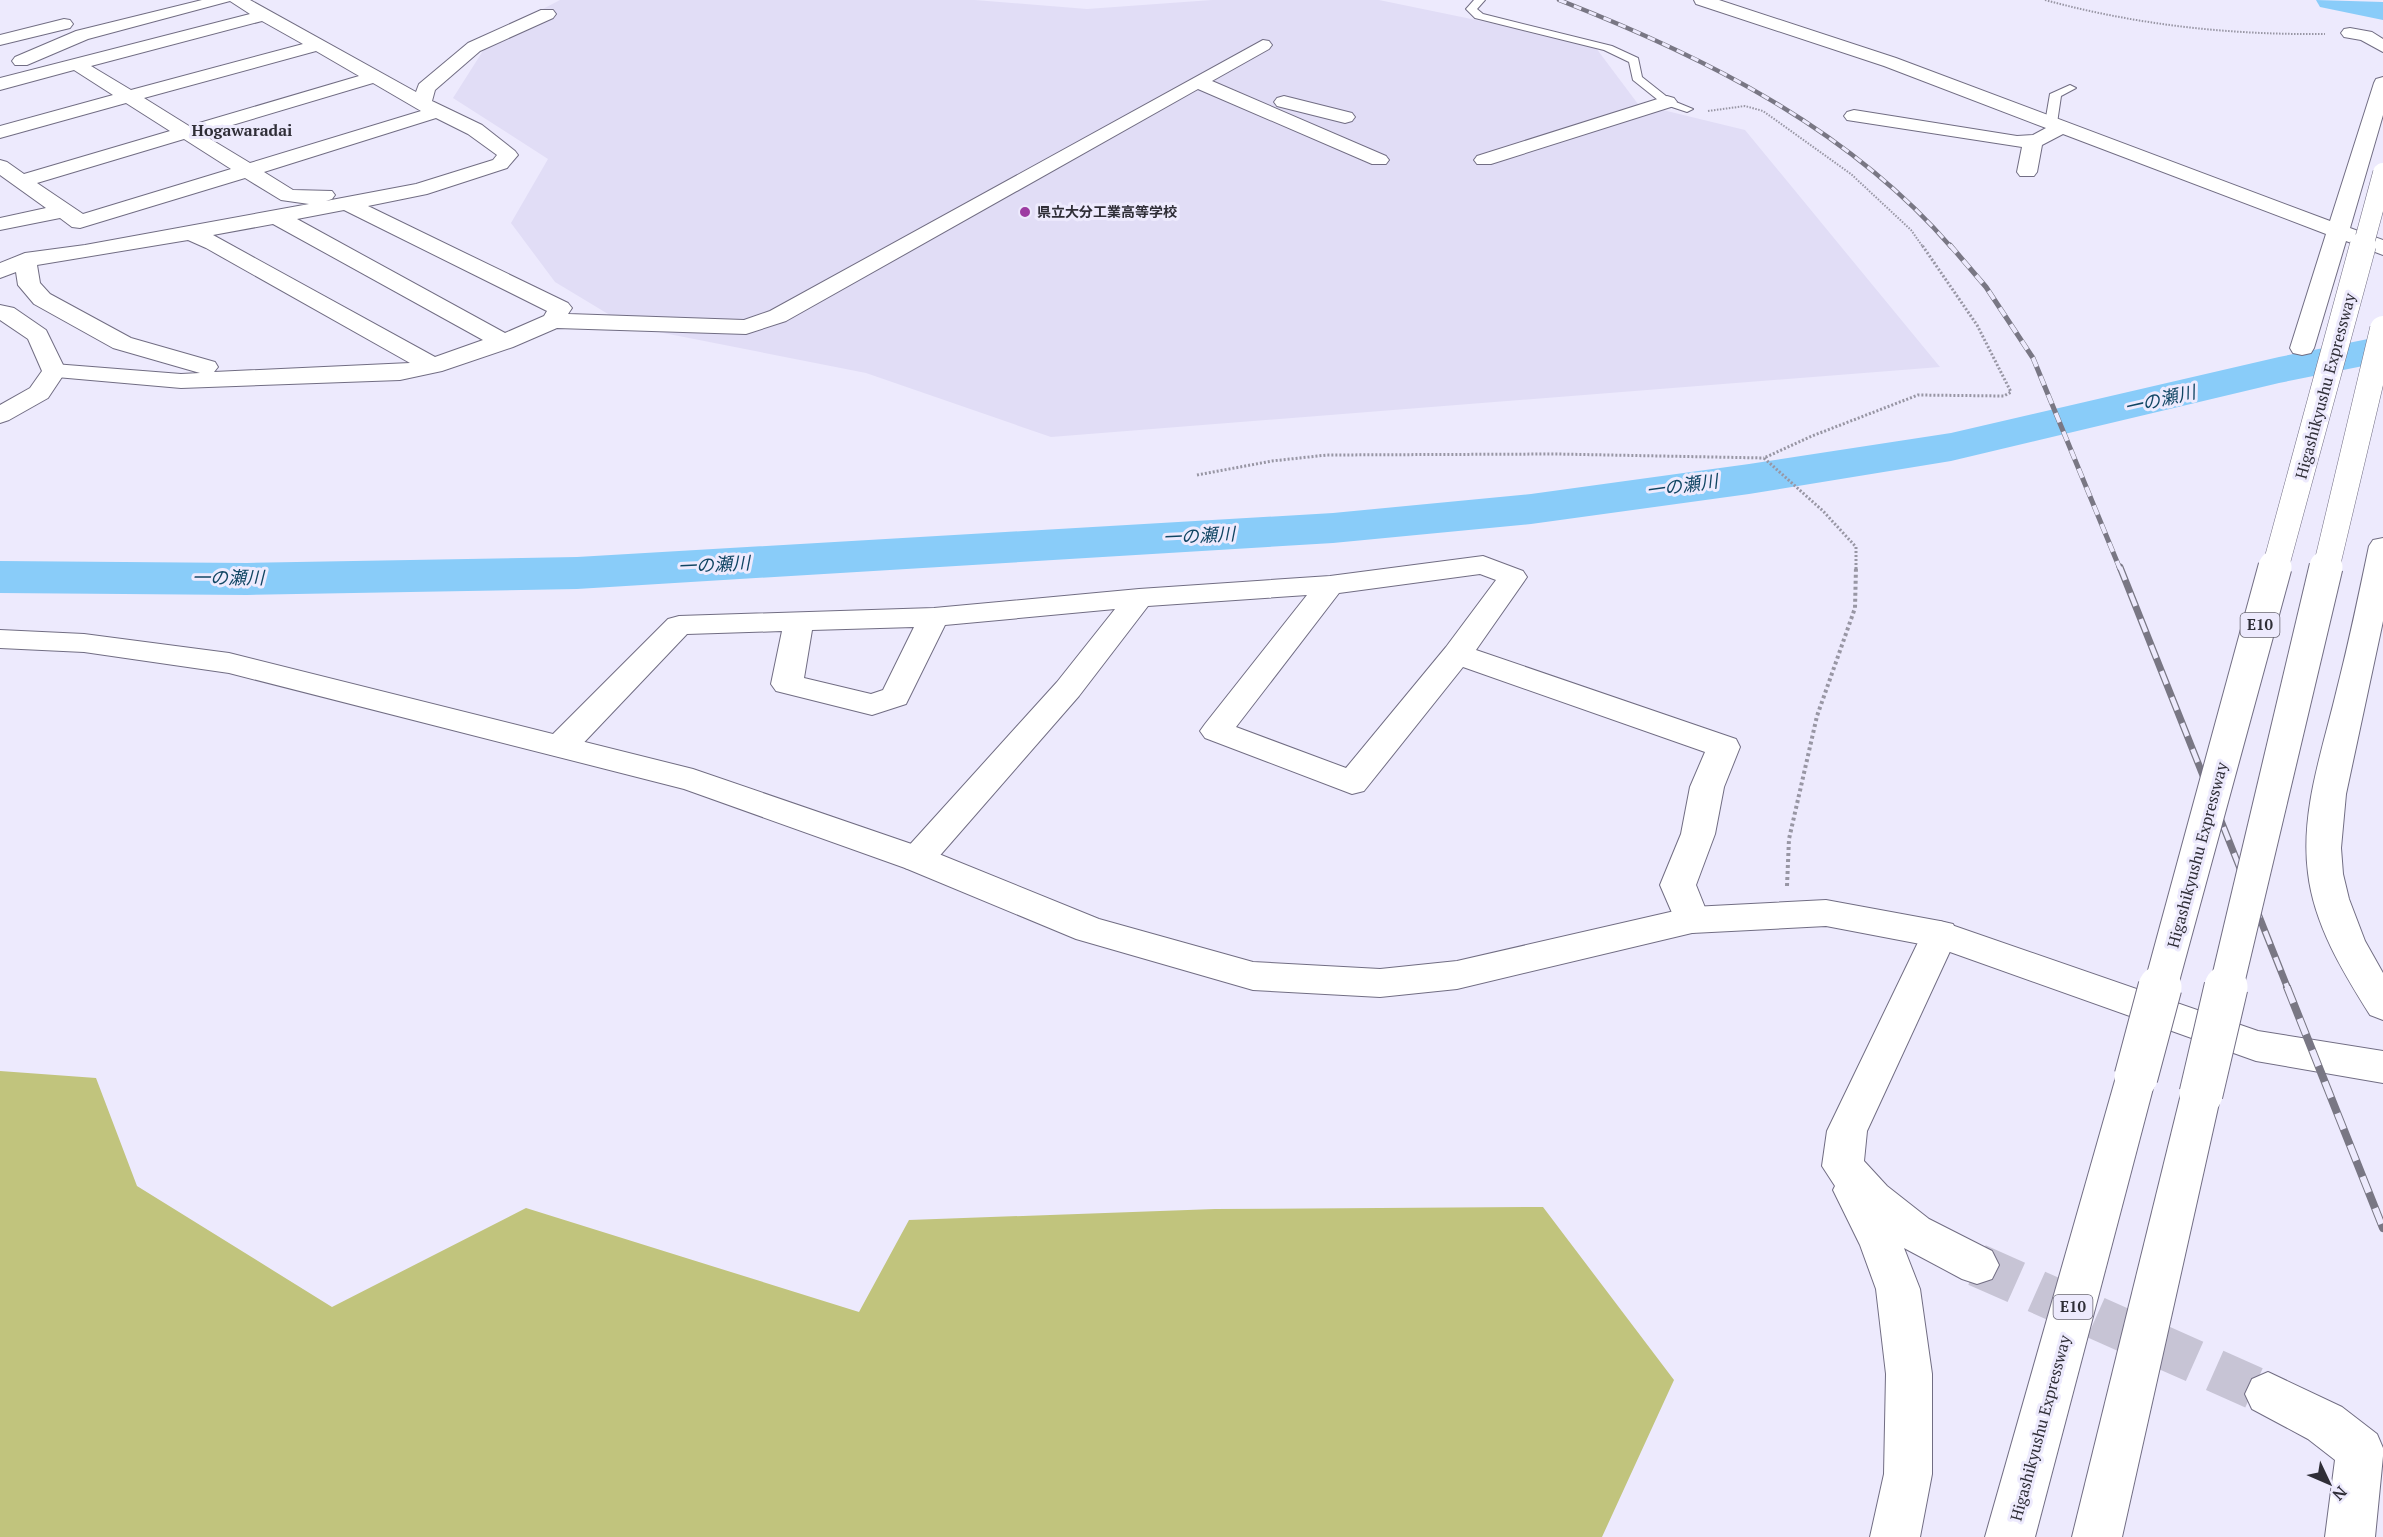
<svg xmlns="http://www.w3.org/2000/svg" width="2383" height="1537" viewBox="0 0 2383 1537" font-family="'PT Serif','Noto Sans JP',serif">
  <style>
    .built { fill: #e1ddf6 }
    .forest { fill: #c1c47d }
    .lines { fill: none; stroke-linecap: round; stroke-linejoin: round }
    .river { fill: #89ccf9; fill-rule: evenodd }
    .minor-tunnel { stroke: #c7c4d5; stroke-width: 43; stroke-dasharray: 43 22; stroke-linecap: butt }
    .service-casing { stroke: #716d83; stroke-width: 2 }
    .minor-casing { stroke: #716d83; stroke-width: 2 }
    .tertiary-casing { stroke: #716d83; stroke-width: 2 }
    .motorway-casing { stroke: #716d83; stroke-width: 2 }
    .path-far2 { stroke: #9896a4; stroke-width: 2; stroke-dasharray: 1.5 1.5; stroke-linecap: butt }
    .path-far1 { stroke: #9896a4; stroke-width: 3; stroke-dasharray: 2 2; stroke-linecap: butt }
    .path { stroke: #9896a4; stroke-width: 4; stroke-dasharray: 3 3; stroke-linecap: butt }
    .service { fill: #fff; fill-rule: evenodd }
    .minor { fill: #fff; fill-rule: evenodd }
    .tertiary { fill: #fff; fill-rule: evenodd }
    .motorway { fill: #fff; fill-rule: evenodd }
    .rail-far3-casing { stroke: #797784; stroke-width: 4.5 }
    .rail-far2-casing { stroke: #797784; stroke-width: 5 }
    .rail-far1-casing { stroke: #797784; stroke-width: 7 }
    .rail-casing { stroke: #797784; stroke-width: 8 }
    .rail-far3 { stroke: #edeafd; stroke-width: 3; stroke-dasharray: 8; stroke-linecap: butt }
    .rail-far2 { stroke: #edeafd; stroke-width: 4; stroke-dasharray: 10; stroke-linecap: butt }
    .rail-far1 { stroke: #edeafd; stroke-width: 4.5; stroke-dasharray: 14; stroke-linecap: butt }
    .rail { stroke: #edeafd; stroke-width: 6; stroke-dasharray: 17; stroke-linecap: butt }
    .motorway-bridge-far3-casing { stroke: #716d83; stroke-width: 21; stroke-linecap: butt }
    .motorway-bridge-far2-casing { stroke: #716d83; stroke-width: 27; stroke-linecap: butt }
    .motorway-bridge-far1-casing { stroke: #716d83; stroke-width: 35; stroke-linecap: butt }
    .motorway-bridge-casing { stroke: #716d83; stroke-width: 45; stroke-linecap: butt }
    .motorway-bridge-far3 { stroke: #fff; stroke-width: 20 }
    .motorway-bridge-far2 { stroke: #fff; stroke-width: 26 }
    .motorway-bridge-far1 { stroke: #fff; stroke-width: 33 }
    .motorway-bridge { stroke: #fff; stroke-width: 43 }
    .poi-dot { fill: #9d3ba2; stroke: #edeafd; stroke-width: 2 }
    .labels { text-anchor: middle; stroke-width: 6; stroke-linejoin: round; paint-order: stroke }
    .far-poi-label { font-size: 14px; font-weight: bold; fill: #2f2e37; stroke: #edeafd; text-anchor: start }
    .shield { fill: #edeafd; stroke: #686672; stroke-width: 1.5 }
    .shield-label { font-size: 15px; font-weight: bold; fill: #2f2e37 }
    .far-quarter-label { font-size: 16px; font-weight: bold; fill: #2f2e37; stroke: #edeafd }
    .street-label { font-size: 16px; fill: #2f2e37; stroke: #edeafd }
    .water-label { font-size: 18px; font-style: italic; fill: #104563; stroke: #edeafd }
  </style>
  <rect width="100%" height="100%" fill="#edeafd"/>
  <path class="built" d="M560 0H975L1087 9 1212 0H1379L1593 44 1638 104 1745 130 1940 367 1051 437 866 373 628 326 555 282 511 223 548 159 453 98 493 35Z"/>
  <path class="forest" d="M0 1071 96 1078 137 1186 332 1307 526 1208 859 1312 909 1220 1215 1209 1543 1207 1674 1380 1602 1537H0Z"/>
  <g class="lines">
    <g class="river">
      <path d="M2316 0 2383 2V20L2320 7Z"/>
      <path d="M2383 336V362L2279 383 1951 461 1749 494 1531 524 1333 543 577 589 247 595 0 593V561L247 563 577 557 1333 513 1531 494 1749 464 1951 433 2279 357Z"/>
    </g>
    <path class="minor-tunnel" d="M1977 1265 2268 1394"/>
    <g class="service-casing">
      <g id="service">
        <path d="M1474 0H1485L1477 9 1483 14 1612 46 1638 58 1642 77 1671 100 1693 109 1687 112 1663 104 1633 80 1629 62 1604 50 1475 18 1466 9Z"/>
        <path d="M2070 85 2076 88 2061 96 2057 123 2051 126 2047 125 2045 123 2050 94Z"/>
      </g>
    </g>
    <g class="minor-casing">
      <g id="minor">
        <path d="M202 0H250L416 92 419 84 468 43 541 10H553L556 14 553 18 480 51 435 90 432 101 482 125 515 151 518 155 507 168 427 194 368 206 568 303 572 308 568 314 744 320 770 311 1263 40 1269 41 1272 45 1269 49 1212 81 1386 156 1389 160 1386 164H1372L1198 89 786 321 746 334 557 328 513 347 442 371 400 380 181 388 45 376 42 371 45 366 54 364 181 374 200 373 113 348 34 304 18 285 16 272 0 278V263L25 253 85 245 309 204 281 200 245 178 80 228 72 227 60 218 0 230V218L46 208 0 175V160L7 162 24 174 170 131 126 103 0 138V126L113 95 74 70 0 90V78L250 14 230 1 88 39 27 65H15L12 61 15 57 76 31ZM262 21 303 44 131 90 91 66ZM316 51 359 76 189 126 144 98ZM373 83 421 111 250 163 202 134ZM436 118 468 134 497 155 493 160 416 184 326 201 332 199 335 195 332 191 293 190 264 172ZM184 139 231 169 83 214 37 183ZM344 210 547 311 544 316 505 333 297 219ZM273 224 483 340 435 357 213 235ZM188 240 206 248 410 363 214 372 218 367 215 362 131 338 50 294 40 283 37 265Z"/>
        <path d="M1694 0H1719L1896 58 2330 221 2374 83 2376 79 2383 77V115L2350 228 2383 240V255L2346 241 2314 348 2311 353 2302 355 2293 353 2290 348 2326 234 2063 134 2042 145 2037 172 2034 176H2020L2017 172 2022 147 1847 120 1844 116 1847 112 1854 110 2017 136 2033 135 2046 128 1884 66 1696 4Z"/>
        <path d="M64 19 70 20 73 24 70 28 0 45V35Z"/>
        <path d="M2350 28 2372 32 2383 39V52L2361 40 2344 37 2341 33 2344 29Z"/>
        <path d="M1284 96 1352 113 1355 117 1352 121 1345 123 1277 106 1274 102 1277 98Z"/>
        <path d="M1667 96 1674 98 1677 102 1674 106 1491 164H1477L1474 160 1477 156Z"/>
        <path d="M1483 556 1523 571 1527 577 1476 650 1736 739 1740 747 1724 787 1715 834 1696 885 1710 920 1705 929 1692 933 1679 929 1660 885 1681 834 1690 787 1705 752 1463 667 1364 791 1352 794 1205 738 1200 731 1205 724 1307 595 1148 606 1079 696 929 868 917 871 905 868 900 859 905 850 1057 682 1115 609 945 625 906 704 872 715 776 691 771 684 782 631 687 634 573 754 561 757 549 754 545 746 549 738 668 619 679 616 934 608 1139 589 1330 576ZM1480 574 1496 580 1446 647 1346 768 1236 727 1339 593ZM914 627 883 690 871 694 804 678 812 630Z"/>
        <path d="M1940 921 1953 924 1958 934 1867 1131 1864 1161 1887 1186 1929 1219 1992 1251 1999 1265 1992 1279 1977 1284 1962 1279 1904 1248 1920 1289 1932 1374V1474L1920 1537H1870L1884 1474 1886 1374 1876 1289 1860 1245 1833 1190 1835 1186 1822 1166 1827 1131 1922 934 1927 924Z"/>
        <path d="M2268 1372 2342 1407 2377 1434 2383 1448V1456L2375 1537H2325L2335 1460 2308 1439 2252 1409 2245 1394 2252 1379Z"/>
      </g>
    </g>
    <g class="tertiary-casing">
      <g id="tertiary">
        <path d="M0 305 14 308 46 330 66 371 48 398 9 420 0 423V405L30 388 42 371 28 339 0 320Z"/>
        <path d="M2383 538V621L2346 794 2341 848 2343 874 2349 899 2365 941 2383 973V1020L2370 1015C2343 972 2314 925 2308 873 2300 811 2323 749 2337 689 2349 642 2359 594 2369 546L2373 540Z"/>
        <path d="M0 630 84 634 229 653 693 769 929 850 1099 919 1253 962 1380 969 1457 961 1692 907 1826 900 1940 921 2258 1031 2383 1051V1083L2256 1061 1936 947 1826 926 1692 933 1457 989 1380 997 1253 990 1076 939 905 868 684 789 229 673 84 652 0 648Z"/>
      </g>
    </g>
    <g class="motorway-casing">
      <g id="motorway">
        <path d="M2136 1061 2150 1066 2156 1077 2035 1537H1985L2116 1077 2122 1066Z"/>
        <path d="M2201 1078 2215 1083 2221 1094 2122 1537H2072L2181 1094 2187 1083Z"/>
      </g>
    </g>
    <g class="path-far2">
      <path d="M2045 0C2137 25 2229 35 2325 34"/>
      <path d="M1708 111 1745 106 1763 111 1851 174 1911 230 1923 247"/>
    </g>
    <g class="path-far1">
      <path d="M1197 475 1272 461 1327 455 1556 454 1764 458"/>
      <path d="M1856 569V547L1823 511 1764 458 1812 436 1918 395 2004 396 2011 392 1977 325 1922 245"/>
    </g>
    <path class="path" d="M1787 886 1789 839 1817 716 1855 608 1856 567"/>
    <use href="#service" class="service"/>
    <use href="#minor" class="minor"/>
    <use href="#tertiary" class="tertiary"/>
    <use href="#motorway" class="motorway"/>
    <g class="rail-far3-casing">
      <path id="rail-far3" d="M1559 0C1703 56 1848 128 1951 247"/>
    </g>
    <g class="rail-far2-casing">
      <path id="rail-far2" d="M1950 245 1986 287 2033 358 2120 569"/>
    </g>
    <g class="rail-far1-casing">
      <path id="rail-far1" d="M2120 567 2288 989"/>
    </g>
    <g class="rail-casing">
      <path id="rail" d="M2287 987 2383 1228"/>
    </g>
    <use href="#rail-far3" class="rail-far3"/>
    <use href="#rail-far2" class="rail-far2"/>
    <use href="#rail-far1" class="rail-far1"/>
    <use href="#rail" class="rail"/>
    <g class="motorway-bridge-far3-casing">
      <path id="motorway-bridge-far3" d="M2363 247 2383 173"/>
    </g>
    <g class="motorway-bridge-far2-casing">
      <g id="motorway-bridge-far2">
        <path d="M2275 569 2363 245"/>
        <path d="M2326 569 2383 329"/>
      </g>
    </g>
    <g class="motorway-bridge-far1-casing">
      <g id="motorway-bridge-far1">
        <path d="M2160 989 2275 567"/>
        <path d="M2226 989 2326 567"/>
      </g>
    </g>
    <g class="motorway-bridge-casing">
      <g id="motorway-bridge">
        <path d="M2136 1077 2160 987"/>
        <path d="M2201 1094 2226 987"/>
      </g>
    </g>
    <use href="#motorway-bridge-far3" class="motorway-bridge-far3"/>
    <use href="#motorway-bridge-far2" class="motorway-bridge-far2"/>
    <use href="#motorway-bridge-far1" class="motorway-bridge-far1"/>
    <use href="#motorway-bridge" class="motorway-bridge"/>
  </g>
  <circle class="poi-dot" cx="1025" cy="212" r="6"/>
  <g class="labels">
    <g class="far-poi-label">
      <text x="1037" y="217">県立大分工業高等学校</text>
    </g>
    <g class="shield">
      <rect x="2240.5" y="613" width="39" height="24" rx="4.5"/>
      <rect x="2053.5" y="1295" width="39" height="24" rx="4.5"/>
    </g>
    <g class="shield-label">
      <text x="2260" y="630">E10</text>
      <text x="2073" y="1312">E10</text>
    </g>
    <g class="far-quarter-label">
      <text x="242" y="136">Hogawaradai</text>
    </g>
    <g class="street-label">
      <text transform="translate(2325 386) rotate(-75)" y="6">Higashikyushu Expressway</text>
      <text transform="translate(2197 855) rotate(-75)" y="6">Higashikyushu Expressway</text>
      <text transform="translate(2040 1428) rotate(-75)" y="6">Higashikyushu Expressway</text>
    </g>
    <g class="water-label">
      <text transform="translate(2160 400) rotate(-13)" y="6">一の瀬川</text>
      <text transform="translate(1682 486) rotate(-8)" y="6">一の瀬川</text>
      <text transform="translate(1199 536) rotate(-3)" y="6">一の瀬川</text>
      <text transform="translate(714 565) rotate(-3)" y="6">一の瀬川</text>
      <text x="228" y="584">一の瀬川</text>
    </g>
  </g>
  <g transform="translate(2329 1483) rotate(134)" stroke="#edeafd" stroke-width="4.5" paint-order="stroke">
  <path d="M0-4.5L10 22L0 15L-10 22Z" fill="#2f2e37"/>
  <text y="-9" font-size="16" font-weight="bold" text-anchor="middle" fill="#2f2e37">N</text>
  </g>
</svg>
